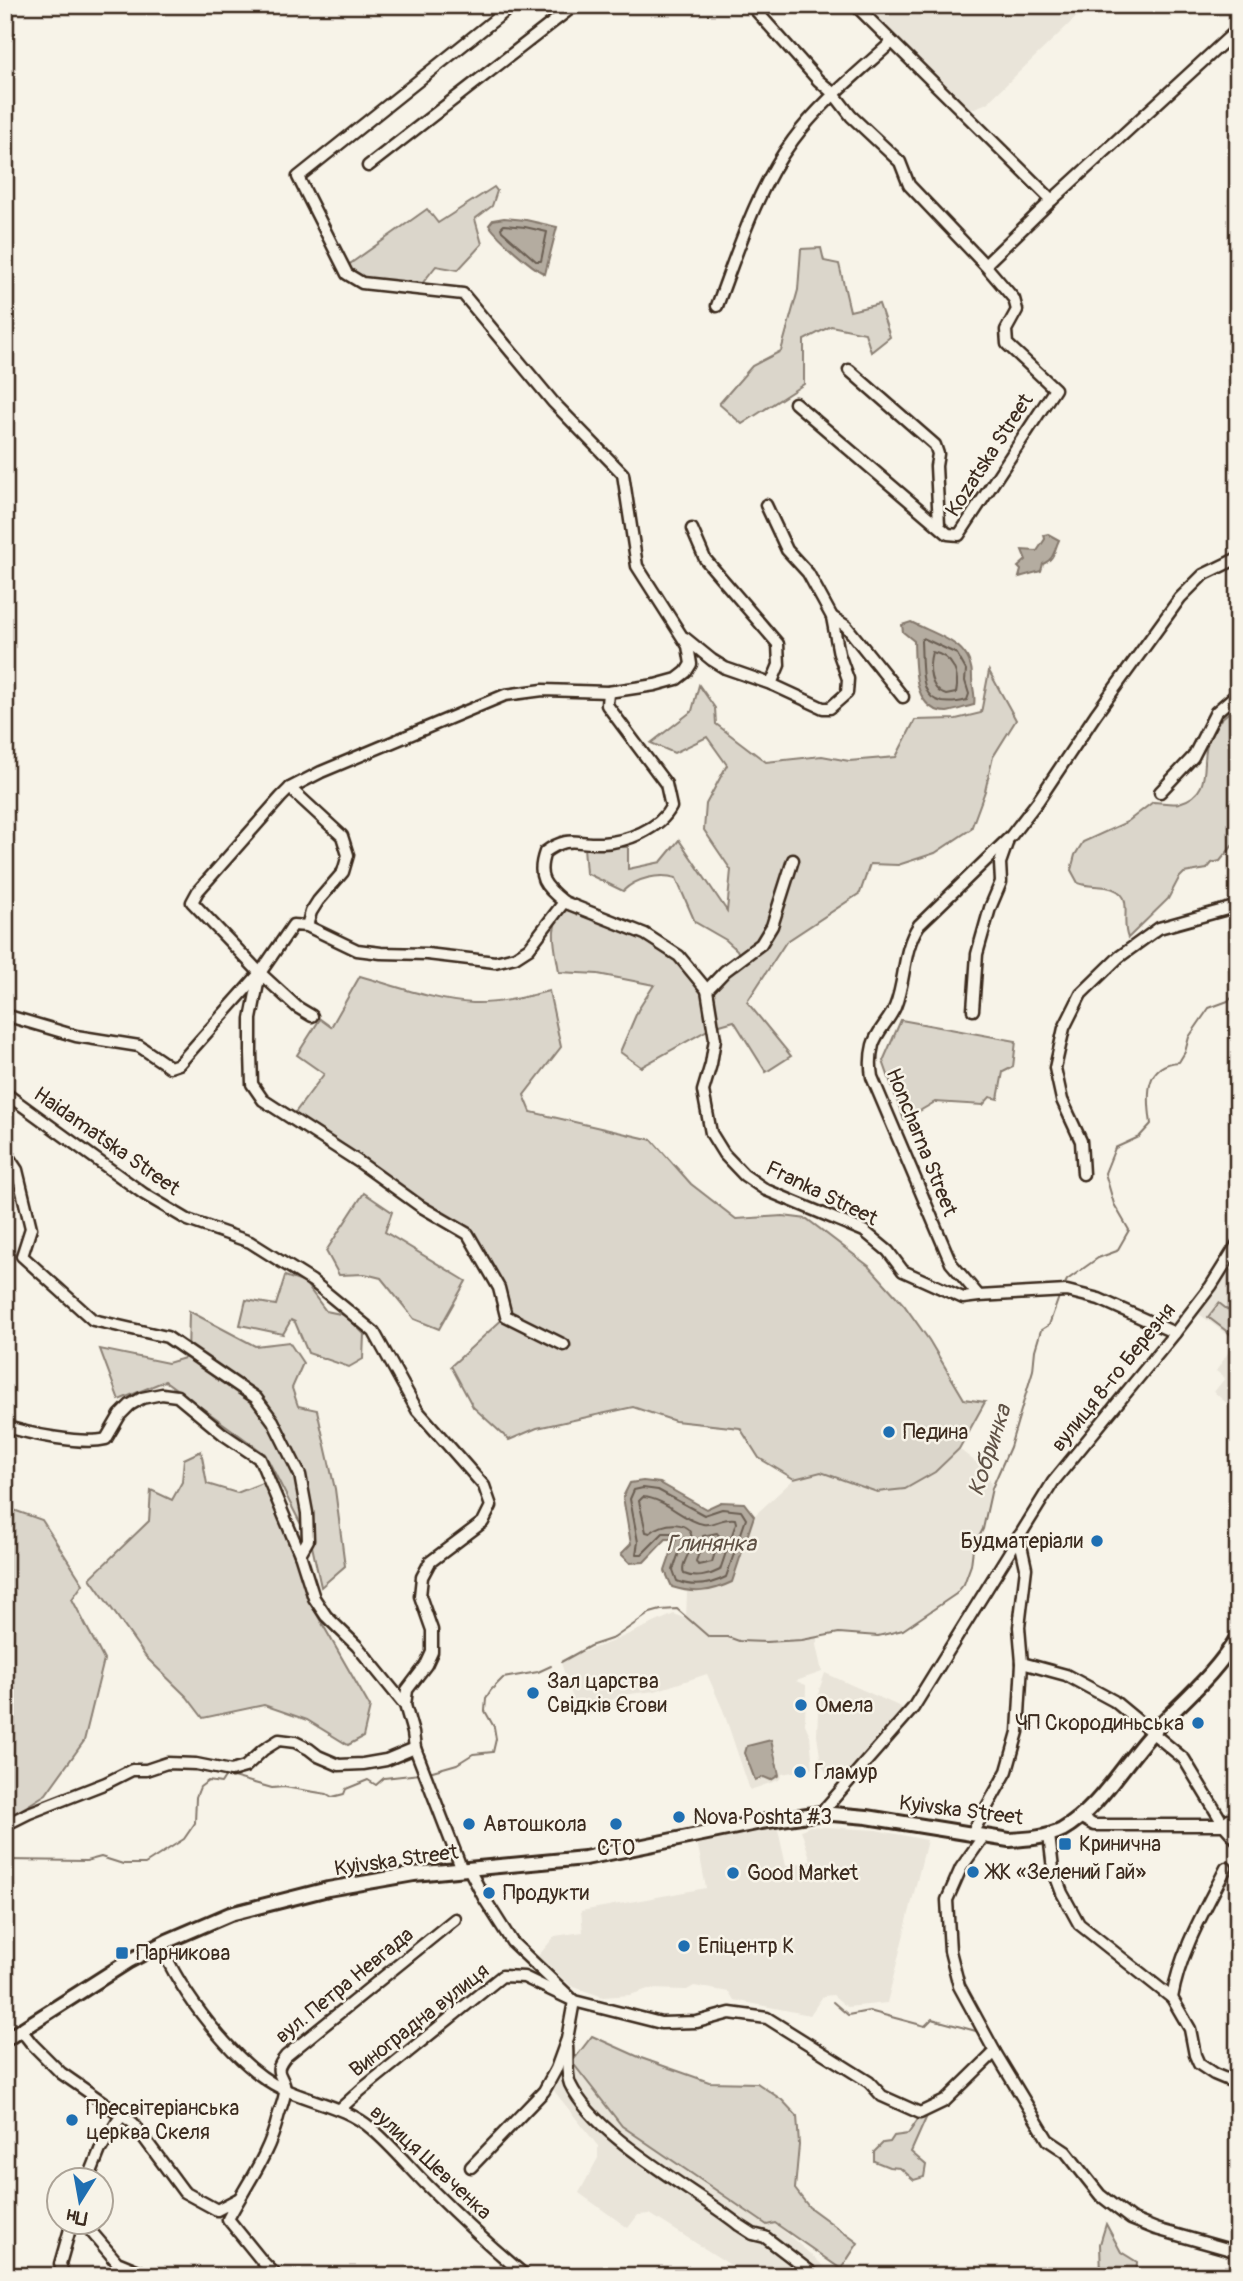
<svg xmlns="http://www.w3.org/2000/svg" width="1243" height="2281" viewBox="0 0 1243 2281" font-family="Pangolin,sans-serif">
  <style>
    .built { fill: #e9e4d9 }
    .green { fill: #dbd6cb; stroke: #8b8074; stroke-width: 2 }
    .water { fill: #b4aca0; stroke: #84786c; stroke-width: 2 }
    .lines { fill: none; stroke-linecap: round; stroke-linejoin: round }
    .shore { stroke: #6b5e52; stroke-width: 2 }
    .stream { stroke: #84786c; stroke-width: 2 }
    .minor-casing { stroke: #3b2a1e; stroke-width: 15 }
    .major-casing { stroke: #3b2a1e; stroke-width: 18 }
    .minor { stroke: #f7f3e8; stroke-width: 10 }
    .major { stroke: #f7f3e8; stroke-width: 12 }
    .poi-dot { fill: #1f6fb2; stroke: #f7f3e8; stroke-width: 2.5 }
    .labels { text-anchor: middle; stroke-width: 5; stroke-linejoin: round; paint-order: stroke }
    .street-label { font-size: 21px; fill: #3b2a1e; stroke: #f7f3e8 }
    .poi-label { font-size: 21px; fill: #3b2a1e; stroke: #f7f3e8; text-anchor: start }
    .water-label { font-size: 23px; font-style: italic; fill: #5f5145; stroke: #f7f3e8 }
  </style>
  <rect width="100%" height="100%" fill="#f7f3e8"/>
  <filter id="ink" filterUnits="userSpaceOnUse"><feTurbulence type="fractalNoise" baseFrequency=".0143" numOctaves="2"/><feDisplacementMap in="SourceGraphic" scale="14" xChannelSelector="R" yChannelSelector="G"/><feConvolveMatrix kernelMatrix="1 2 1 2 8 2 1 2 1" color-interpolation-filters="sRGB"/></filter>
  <g filter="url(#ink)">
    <g class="built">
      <path d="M865 5H1089L987 103 970 110Z"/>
      <path d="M1235 1262 1238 1263V1413L1214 1392 1225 1378 1216 1371 1236 1341 1199 1314Z"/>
      <path d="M959 1449 987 1471 992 1488 983 1529 973 1549 971 1565 964 1584 956 1594 903 1630 878 1636 839 1633 819 1635 816 1645 822 1672 796 1681 806 1685 805 1724 810 1736 813 1768 782 1774 779 1780 750 1790 723 1710 707 1674 655 1691 629 1694 577 1711 560 1660 611 1642 674 1614 686 1619 687 1592H706L740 1562 754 1516 794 1479 821 1472 877 1492 935 1472Z"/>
      <path d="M825 1673 903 1708 842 1777 826 1773 821 1764 817 1735 819 1690Z"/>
      <path d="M777 1825 786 1866 811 1861 801 1830 810 1826 876 1830 927 1840 887 2003 847 2007 833 1995 823 1996 810 2015 734 2000 729 1992 694 1986 687 1990 648 1989 630 1995 603 1997 571 1986 538 1956 555 1936 583 1932 581 1911 706 1888 697 1841Z"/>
      <path d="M572 2061 622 2126 767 2225 775 2223 835 2276H748L650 2214 638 2215 628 2228 579 2193 598 2158V2146L551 2087Z"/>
    </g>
    <g class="green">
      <path d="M494 187 497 191 492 206 475 219 482 244 458 270 436 266 421 285C400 284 356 287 347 266L427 209 438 223Z"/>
      <path d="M821 248 824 261 839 264 850 311 879 304 890 337 871 352 865 333 831 326 804 340V384L742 424 719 404 752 366 781 351 798 290 801 249Z"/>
      <path d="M989 671 1016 720 993 757 985 791 971 829 935 853 898 865 870 864 860 893 786 942 747 1002 791 1056 766 1072 734 1021 713 1027 641 1067 620 1052 638 1010 654 985 598 974 559 972C556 949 546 924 566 907L642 937 687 965 707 990 716 989 729 973 743 965 737 950 726 940 695 922 676 878C659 873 636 878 623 891L586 873 584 847H628V869L661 862 679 840 727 911 731 870 704 830 706 804 727 765 707 737 674 753 651 743 692 711 699 685 715 708 716 724 766 762 822 756 849 761 896 757 915 720 956 719 981 713Z"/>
      <path d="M1232 710 1238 711V839L1220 861 1212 863 1207 869 1184 873 1179 878 1168 899 1128 938C1119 917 1138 893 1106 887 1096 885 1087 887 1078 883L1071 870 1075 855 1083 842 1127 822 1153 802C1161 802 1172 805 1179 803 1217 793 1198 757 1210 734 1214 725 1224 716 1232 710Z"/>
      <path d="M360 976C396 986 435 1001 473 1003 499 1004 524 997 549 991L561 1047 524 1095 531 1112 652 1140 691 1184 736 1219 783 1216 807 1219 870 1267 904 1305 929 1340 964 1399 985 1402 959 1449 935 1472 905 1489 877 1492 821 1472 794 1479 759 1458 740 1428 675 1421 633 1407 537 1428 509 1440 473 1407 451 1366 506 1316 499 1288 468 1234 291 1118 324 1074 297 1055 320 1019 331 1027Z"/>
      <path d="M901 1020 1016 1041 1013 1067 1003 1072 998 1099 990 1097 983 1105 935 1102 904 1120 883 1061Z"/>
      <path d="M364 1193 392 1212 385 1232 466 1281 439 1329 414 1319 381 1278 365 1274 339 1275 326 1251Z"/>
      <path d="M285 1276 305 1283 326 1311 345 1315 364 1334 363 1359 349 1367 308 1353 295 1322 291 1320 283 1334 240 1325 246 1300 276 1305Z"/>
      <path d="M1219 1303 1238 1318V1329L1233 1336 1208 1317Z"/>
      <path d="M189 1311 255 1346 289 1342 303 1363 292 1388 298 1406 317 1410 335 1489 345 1566 321 1587 312 1546 265 1454 165 1381 119 1400 100 1349 168 1363 188 1357Z"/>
      <path d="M201 1451 207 1484 237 1493 267 1481 295 1550 307 1597 370 1707 363 1737 348 1745 307 1720 264 1705 203 1718 187 1697 146 1657 90 1578 149 1521 151 1490 172 1500 182 1482 184 1459Z"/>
      <path d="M5 1507 42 1520 83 1584 72 1599 104 1660 84 1741 46 1794 5 1820Z"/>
      <path d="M592 2036 641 2058 709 2082 757 2083 782 2100 797 2116 799 2145 795 2189 809 2207 858 2243 841 2269 775 2223 767 2225 622 2126 572 2062Z"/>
      <path d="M921 2115 927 2116 911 2152 926 2165 924 2177 914 2180 900 2168 889 2167 874 2161V2152L883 2143 890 2142 894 2136 908 2134Z"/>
      <path d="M1106 2224 1121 2252 1137 2262 1136 2276H1101L1100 2244Z"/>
    </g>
    <g class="water">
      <path d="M504 218 526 220 557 227 545 274C531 267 499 239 489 225L493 220Z"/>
      <path d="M1048 534 1059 540C1054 550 1055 559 1043 564L1041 571 1019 577 1021 570 1018 567 1026 560 1022 550 1037 551 1045 539 1044 535Z"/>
      <path d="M911 622C938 636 973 643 972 678 972 688 976 694 974 705 965 707 955 711 947 712 912 712 915 664 914 641L903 632 902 625Z"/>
      <path d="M643 1481 660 1483 706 1509 721 1502 744 1503 754 1516 732 1582C711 1592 694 1594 672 1587L665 1571 676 1539H666L644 1562 630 1563 621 1554 631 1544 623 1497 630 1483Z"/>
      <path d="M771 1740 779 1775 771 1780 764 1777 755 1780 745 1753 747 1746Z"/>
    </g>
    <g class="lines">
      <g class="shore">
        <path d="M504 225 525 227 547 232 541 261H536L502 231 501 228Z"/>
        <path d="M923 638 957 654 966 670 965 681 969 694 967 700C917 713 923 677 921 641Z"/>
        <path d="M932 652C953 656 960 674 956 693L946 695C929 690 928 666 932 652Z"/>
        <path d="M643 1488 658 1490 704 1515 722 1509 741 1511 746 1519 726 1577C710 1585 694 1588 677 1581L673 1570 683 1541 677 1533H663L642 1554H636L638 1542 630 1499 634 1490Z"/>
        <path d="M643 1497C667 1499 682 1520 703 1524 714 1526 722 1517 735 1519L736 1523 720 1570C709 1576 695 1579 684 1574 680 1563 691 1554 692 1542 693 1518 662 1522 650 1533L646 1532 639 1501Z"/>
        <path d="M717 1533 720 1537 712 1562 698 1565 696 1561 701 1548 703 1536Z"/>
      </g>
      <g class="stream">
        <path d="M1064 1286 1067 1280 1098 1258 1117 1251 1129 1230 1114 1204 1105 1173 1115 1148 1139 1137 1151 1124C1147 1096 1144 1064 1179 1062L1185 1052 1189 1037 1209 1008 1228 1001 1238 993"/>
        <path d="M561 1662 590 1646 614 1638 650 1613 661 1610 677 1609 709 1637H728L739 1641 766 1642 802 1640 839 1633 878 1636 903 1630 956 1594 964 1584 971 1565 973 1549 983 1529 992 1488 1010 1447 1033 1370 1035 1350 1041 1330 1049 1325 1059 1297"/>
        <path d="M429 1772 457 1764 473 1754 493 1752 496 1739 494 1727 485 1711 486 1698 491 1690 503 1678 538 1672 551 1666"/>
        <path d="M5 1860 86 1861 101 1857 123 1864H145L184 1839 195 1823 196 1797 200 1787 208 1781 221 1783 226 1775 272 1788 284 1787 327 1794 332 1797 344 1794 346 1789 368 1780 376 1785 384 1778 420 1774"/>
        <path d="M833 2002 848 2015 869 2011 925 2026 932 2019 976 2031"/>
      </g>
      <g class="minor-casing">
        <g id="minor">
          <path d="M513 5 298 177 347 274 362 283 463 294 553 402 623 474 637 566 688 646 691 664 686 672 677 679 655 685 608 692 543 690 505 695 321 772 290 788 281 797 198 891 192 902 260 973 251 1019V1053L252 1084 263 1100 359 1162 420 1206 468 1234 499 1288 506 1316 564 1345"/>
          <path d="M751 5 818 80 834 94 851 116 900 162 909 185 985 265 1014 299 1017 310 1006 330 1007 344 1055 389 959 535 948 534 795 403"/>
          <path d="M855 5 1052 200"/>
          <path d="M368 166 575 5"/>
          <path d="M985 265 1052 200 1238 29"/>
          <path d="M717 306C738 250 757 188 793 140 820 103 858 73 892 42"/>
          <path d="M849 370 935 445 938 454 936 466 939 525"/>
          <path d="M692 529 705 559 778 644 779 665 771 684"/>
          <path d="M832 617 846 626 903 697"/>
          <path d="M685 638 712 660 725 668 771 684 823 708H830L847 693 848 679 839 654 832 617 808 573 787 550 766 505"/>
          <path d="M290 788 342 836 348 855 343 872 318 901 311 912 307 926"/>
          <path d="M1160 792 1193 757 1216 712 1238 693"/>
          <path d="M564 902C544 886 536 877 545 852 569 835 575 844 602 843 626 842 660 829 671 807L666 784 607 705 608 692"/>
          <path d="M260 973 297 1007 312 1016"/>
          <path d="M707 990 725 971 761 944 772 926 793 860"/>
          <path d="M973 1010 977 954 990 908 1001 882 1000 863 1007 843"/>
          <path d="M5 1015 76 1036 139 1046 170 1067 179 1064 260 973 293 925 307 926 357 950 381 953 427 954 495 962 515 957 529 948 564 902 645 934 679 956 707 990 715 1039 711 1064 703 1091 711 1133 724 1154 744 1175 766 1190 864 1231 888 1251 903 1271 963 1298 979 1296"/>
          <path d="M5 1093 144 1194 188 1220 250 1242 312 1281 374 1332 417 1410 484 1486 491 1506 483 1522 430 1562 422 1577 420 1596 432 1630V1652L426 1665 407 1690 405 1705"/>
          <path d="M5 1152 17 1170 31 1228 22 1256 93 1320 167 1337 256 1398 273 1421 300 1475 307 1513 308 1540 300 1554 314 1598 326 1616 357 1646 405 1705 413 1733 415 1748 462 1870"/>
          <path d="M1083 1174 1081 1141 1062 1100 1055 1068 1064 1028 1081 994 1119 957 1159 928 1238 906"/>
          <path d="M1175 1333 1099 1299 1067 1291 979 1296 951 1263 872 1077C870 1065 870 1057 873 1045 877 1031 889 1021 895 1007 906 980 902 950 919 925L1011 836 1038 801 1096 714 1180 598 1203 575 1238 558"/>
          <path d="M5 1426C29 1434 82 1445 106 1439L120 1415 130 1405 142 1398 162 1394 177 1396 223 1434 260 1459 300 1554"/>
          <path d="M1022 1663 1066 1675 1114 1701 1184 1759 1224 1825 1229 1819 1238 1818"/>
          <path d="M821 1813 913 1708 1053 1482 1175 1333 1211 1286 1238 1243"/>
          <path d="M1080 1817 1094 1825H1224L1238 1841"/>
          <path d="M5 1825 29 1813 106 1783 132 1770H146L167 1763 196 1764 231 1771 245 1767 263 1750 279 1740 295 1742 309 1749 318 1756 339 1765 363 1764 386 1760 415 1748"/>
          <path d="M971 1835 1007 1771 1018 1732 1022 1663 1019 1627 1026 1568 1019 1536"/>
          <path d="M1049 1835 1053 1869 1062 1893 1079 1924 1172 1998 1190 2029 1195 2055 1199 2064 1214 2074 1238 2084"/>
          <path d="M983 1837 961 1868 947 1900 950 1951 959 1986 995 2052 1048 2140 1066 2152 1100 2195 1131 2219 1156 2229 1238 2252"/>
          <path d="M469 1869 484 1898 512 1942 574 2001 661 2023 697 2022 730 2013 767 2018 869 2082 882 2096 920 2113 945 2101 995 2052"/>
          <path d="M161 1944C177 1990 237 2067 281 2088 311 2102 347 2107 372 2129 393 2147 409 2167 428 2186 459 2217 492 2248 526 2276"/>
          <path d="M1172 1998C1180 1951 1205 1910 1226 1868"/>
          <path d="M21 2030 32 2044 61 2073 133 2123 184 2192 217 2210 238 2199"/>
          <path d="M567 2046C568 2057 566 2074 570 2084 596 2138 691 2187 739 2225L753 2234 765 2237 816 2276"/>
          <path d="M340 2109 361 2090 502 1976 524 1977 574 2001 567 2039 556 2069 544 2091 471 2167"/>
          <path d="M88 2180 100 2150 121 2116"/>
          <path d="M83 2222 117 2262 151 2276"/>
          <path d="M64 2276 60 2264 72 2222"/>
          <path d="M277 2276 262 2261 228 2219C246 2185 269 2155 278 2117 280 2109 285 2099 285 2091 285 2074 270 2075 286 2056L455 1919"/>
        </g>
      </g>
      <g class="major-casing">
        <path id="major" d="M5 2040 129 1961 167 1941 230 1914 328 1889 414 1874 585 1858 761 1822 821 1813 867 1817 1009 1840C1026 1839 1046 1838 1062 1830 1100 1808 1123 1764 1153 1732 1182 1701 1216 1674 1238 1636"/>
      </g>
      <use href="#minor" class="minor"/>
      <use href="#major" class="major"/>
    </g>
  </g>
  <g class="poi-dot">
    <circle cx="889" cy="1432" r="7"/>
    <circle cx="1097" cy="1541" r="7"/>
    <circle cx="533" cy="1693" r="7"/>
    <circle cx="801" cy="1705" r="7"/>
    <circle cx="1198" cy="1723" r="7"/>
    <circle cx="800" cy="1772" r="7"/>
    <circle cx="679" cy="1817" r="7"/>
    <circle cx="469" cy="1824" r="7"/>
    <circle cx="616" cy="1824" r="7"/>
    <rect x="1058" y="1837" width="14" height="14" rx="3.5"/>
    <circle cx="973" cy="1872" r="7"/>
    <circle cx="733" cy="1873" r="7"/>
    <circle cx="489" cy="1893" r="7"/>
    <circle cx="684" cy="1946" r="7"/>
    <rect x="115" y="1946" width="14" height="14" rx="3.5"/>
    <circle cx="72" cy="2120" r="7"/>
  </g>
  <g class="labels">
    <g class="street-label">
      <text transform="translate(989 455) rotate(-57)" y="7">Kozatska Street</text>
      <text transform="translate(107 1141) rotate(35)" y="7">Haidamatska Street</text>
      <text transform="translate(922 1142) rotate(68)" y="7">Honcharna Street</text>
      <text transform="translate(822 1193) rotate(26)" y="7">Franka Street</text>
      <text transform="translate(1113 1377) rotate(-51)" y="7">вулиця 8-го Березня</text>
      <text transform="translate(961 1810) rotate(7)" y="7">Kyivska Street</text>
      <text transform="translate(396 1860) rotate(-8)" y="7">Kyivska Street</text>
      <text transform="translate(344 1985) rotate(-39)" y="7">вул. Петра Невгада</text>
      <text transform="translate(419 2020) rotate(-38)" y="7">Виноградна вулиця</text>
      <text transform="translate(431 2162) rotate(43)" y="7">вулиця Шевченка</text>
    </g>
    <g class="poi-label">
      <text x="903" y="1439">Педина</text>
      <text x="1083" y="1548" text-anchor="end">Будматеріали</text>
      <text x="547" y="1688">Зал царства<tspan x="547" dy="24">Свідків Єгови</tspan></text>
      <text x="815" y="1712">Омела</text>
      <text x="1184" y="1730" text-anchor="end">ЧП Скородиньська</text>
      <text x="814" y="1779">Гламур</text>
      <text x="693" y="1824">Nova Poshta #3</text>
      <text x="483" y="1831">Автошкола</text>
      <text x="1079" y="1851">Кринична</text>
      <text x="616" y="1855" text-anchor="middle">СТО</text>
      <text x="987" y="1879">ЖК «Зелений Гай»</text>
      <text x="747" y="1880">Good Market</text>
      <text x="503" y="1900">Продукти</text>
      <text x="698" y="1953">Епіцентр К</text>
      <text x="136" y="1960">Парникова</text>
      <text x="86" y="2115">Пресвітеріанська<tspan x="86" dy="24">церква Скеля</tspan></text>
    </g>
    <g class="water-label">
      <text transform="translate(989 1450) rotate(-72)" y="8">Кобринка</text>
      <text x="711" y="1551">Глинянка</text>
    </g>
  </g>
  <rect width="1243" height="2281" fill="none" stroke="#f7f3e8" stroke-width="28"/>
  <rect x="14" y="14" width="1215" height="2253" fill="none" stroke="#3b2a1e" stroke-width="2.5" filter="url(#ink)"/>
  <g transform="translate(80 2201) rotate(191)"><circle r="33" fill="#f7f3e8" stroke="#aca397" stroke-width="2"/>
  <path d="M0-5L12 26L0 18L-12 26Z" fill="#1f6fb2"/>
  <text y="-10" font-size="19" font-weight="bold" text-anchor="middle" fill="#3b2a1e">Пн</text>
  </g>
</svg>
